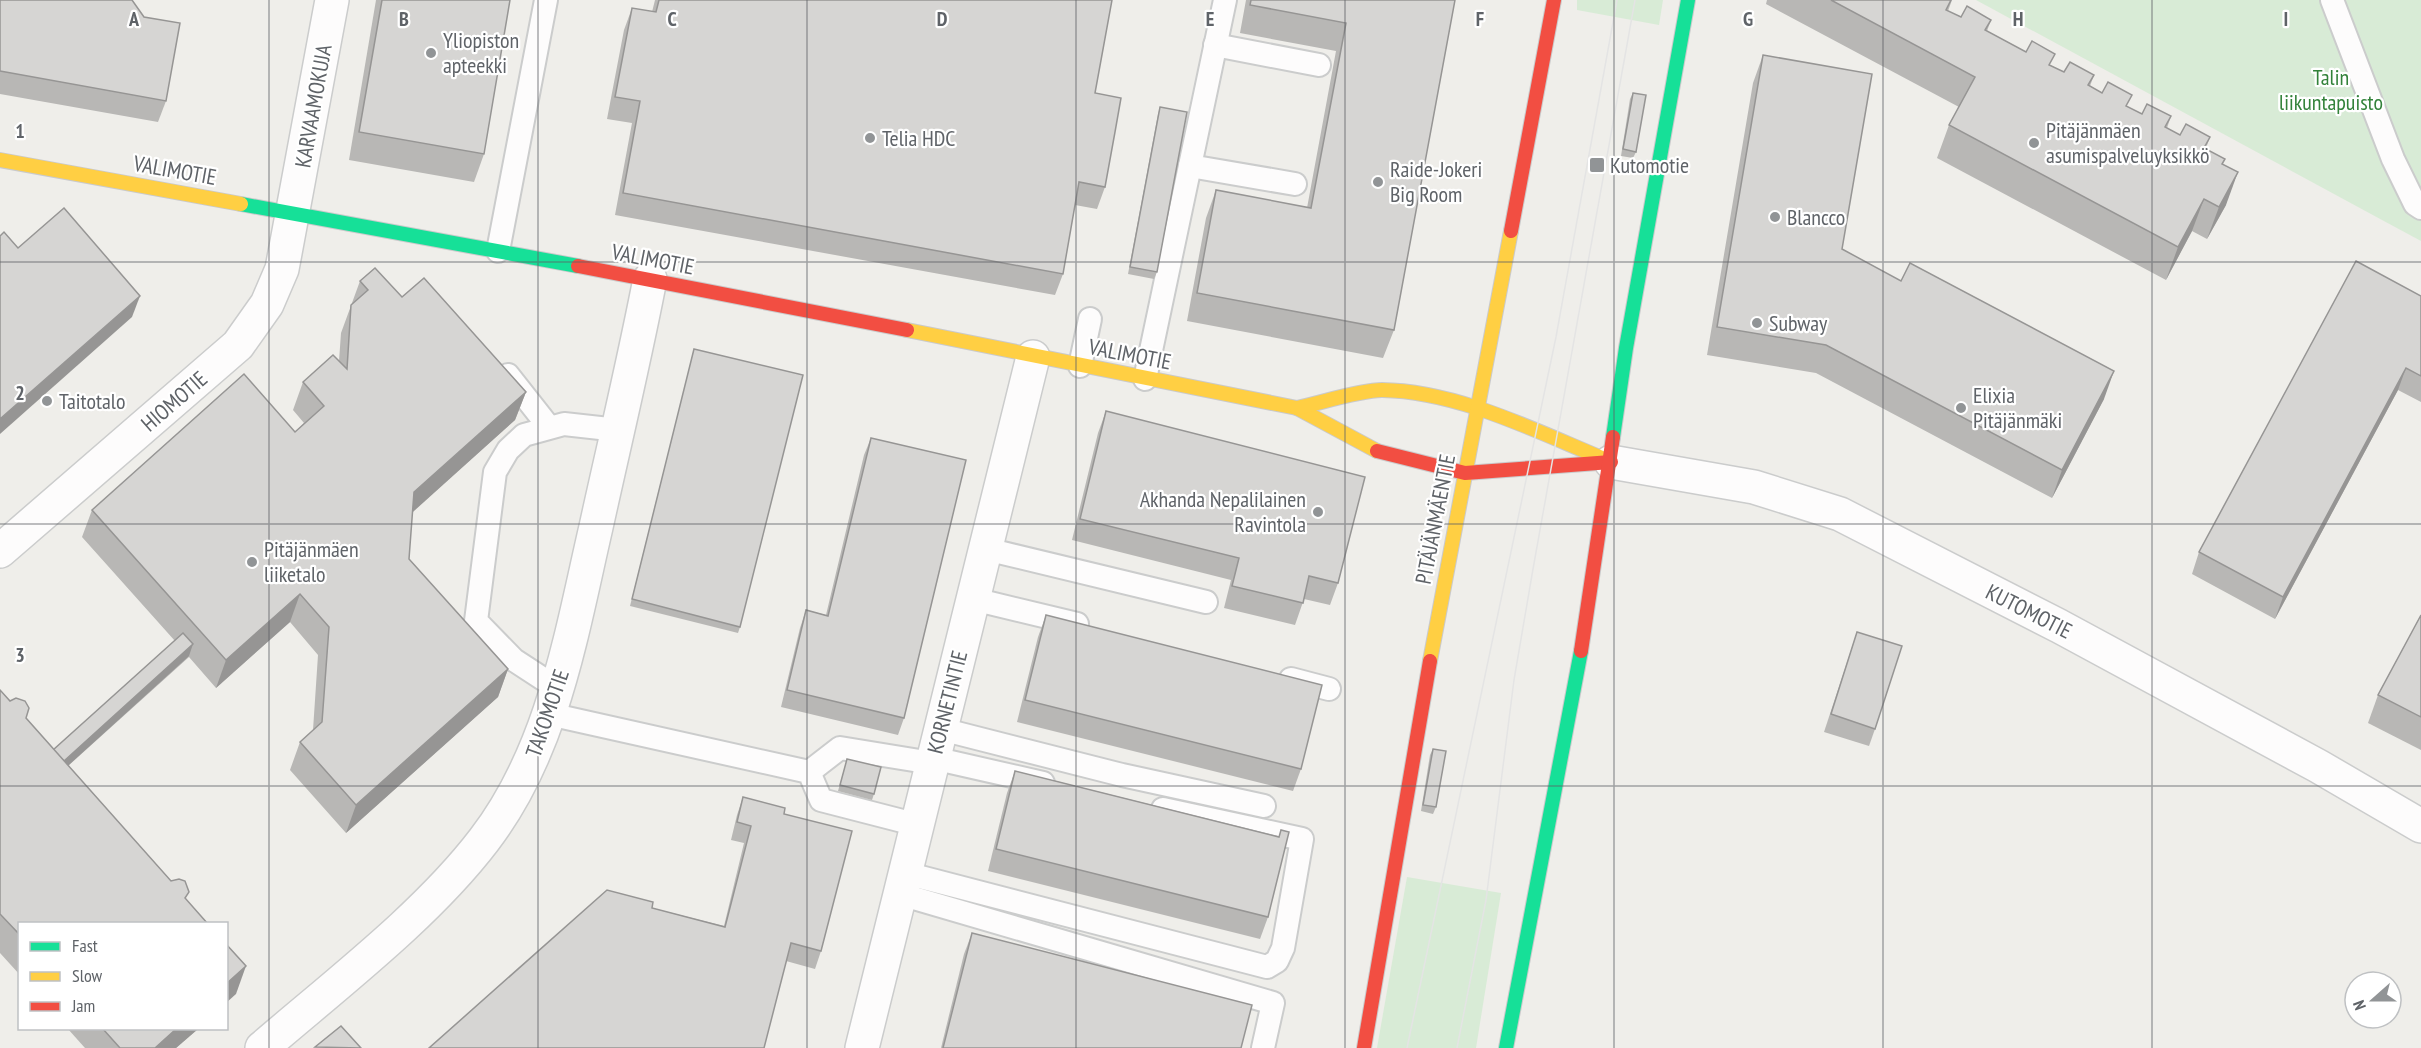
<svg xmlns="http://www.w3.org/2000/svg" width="2421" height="1048" viewBox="0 0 2421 1048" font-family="'PT Sans Narrow',sans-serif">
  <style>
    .green { fill: #d8ebd6 }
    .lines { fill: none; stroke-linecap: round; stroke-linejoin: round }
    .lane-casing { stroke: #cbcccc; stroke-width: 26 }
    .street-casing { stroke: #cbcccc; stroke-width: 36 }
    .fast-casing { stroke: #cacacb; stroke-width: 16 }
    .slow-casing { stroke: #cacacb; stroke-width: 16 }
    .jam-casing { stroke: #cacacb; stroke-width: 16 }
    .lane { stroke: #fdfcfc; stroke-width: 22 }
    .street { stroke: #fdfcfc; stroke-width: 33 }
    .fast { stroke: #16e098; stroke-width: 14 }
    .slow { stroke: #ffcf43; stroke-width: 14 }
    .jam { stroke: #f24e42; stroke-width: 14 }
    .tram { stroke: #e4e4e4; stroke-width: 1.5 }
    .wall { fill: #b8b7b5 }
    .shaded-wall { fill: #969594 }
    .building { fill: #d6d5d3; stroke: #969594; stroke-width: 1.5 }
    .grid { fill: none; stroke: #5f6368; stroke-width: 1.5; stroke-opacity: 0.55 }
    .poi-dot { fill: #919496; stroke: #fff; stroke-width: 2 }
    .labels { text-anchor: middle; stroke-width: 4.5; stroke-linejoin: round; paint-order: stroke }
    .poi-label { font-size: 22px; fill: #5f6368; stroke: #fff; text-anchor: start }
    .park-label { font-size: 22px; fill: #33823a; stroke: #fff }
    .street-label { font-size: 22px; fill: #5f6368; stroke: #fff }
    .grid-label { font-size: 20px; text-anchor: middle; font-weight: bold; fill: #5f6368; stroke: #fff; stroke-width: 4.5; stroke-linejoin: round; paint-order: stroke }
  </style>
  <rect width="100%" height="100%" fill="#efeeea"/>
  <g class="green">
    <path d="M1577 0H1663L1659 25 1577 10Z"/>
    <path d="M1976 0H2421V241L2382 220Z"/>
    <path d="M1407 877 1501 893 1476 1048H1377Z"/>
  </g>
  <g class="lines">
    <g class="lane-casing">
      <g id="lane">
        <path d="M2332 0 2393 159 2415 204 2421 208"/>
        <path d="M1215 45 1319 65"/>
        <path d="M1190 166 1295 184"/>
        <path d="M498 251 546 0"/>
        <path d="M1080 366 1090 319"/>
        <path d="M508 375 549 427"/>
        <path d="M1145 379 1225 0"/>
        <path d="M986 549 1206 602"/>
        <path d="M973 599 1077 624"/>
        <path d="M1291 679 1329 689"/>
        <path d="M557 688 514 660 476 621 495 472 508 450 524 435 564 424 618 430"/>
        <path d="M549 714 809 772 821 800 918 825"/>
        <path d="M941 729 1122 775 1264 806"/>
        <path d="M933 758 1043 783"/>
        <path d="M809 772 840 748 932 763"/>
        <path d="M905 873 1267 967 1277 961 1283 948 1302 839 1163 809"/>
        <path d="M900 894 1273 1003 1263 1048"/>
      </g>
    </g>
    <g class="street-casing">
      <g id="street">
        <path d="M1611 462 1754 487 1840 514 2059 626 2318 766 2421 826"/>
        <path d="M0 551 238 345 267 304 282 269 332 0"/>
        <path d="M262 1048C335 985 426 916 484 840 553 750 571 635 596 527 614 445 634 362 650 279"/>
        <path d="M862 1048 1033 357"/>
      </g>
    </g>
    <g class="fast-casing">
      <g id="fast">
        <path d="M241 204 578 266"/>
        <path d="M1613 437 1626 348 1688 0"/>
        <path d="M1506 1048 1581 651"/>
      </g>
    </g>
    <g class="slow-casing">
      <g id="slow">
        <path d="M0 160 241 204"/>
        <path d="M907 330 1297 408 1377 451"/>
        <path d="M1297 408C1320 403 1360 390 1382 390 1457 391 1536 431 1604 459"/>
        <path d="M1430 661 1511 231"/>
      </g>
    </g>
    <g class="jam-casing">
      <g id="jam">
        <path d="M1511 231 1554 0"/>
        <path d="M578 266 907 330"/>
        <path d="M1377 451 1465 473 1611 462"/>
        <path d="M1581 651 1613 437"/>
        <path d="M1364 1048 1430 661"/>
      </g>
    </g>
    <use href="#lane" class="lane"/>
    <use href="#street" class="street"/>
    <use href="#fast" class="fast"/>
    <use href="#slow" class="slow"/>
    <use href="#jam" class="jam"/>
    <g class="tram">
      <path d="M1407 1048 1556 337 1617 0"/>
      <path d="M1457 1048 1486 900 1514 680 1533 569 1635 0"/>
    </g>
  </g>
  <g class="wall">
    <path d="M0 0 166 101 158 122 0 94Z"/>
    <path d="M376 0H510L484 154 474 182 349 160Z"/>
    <path d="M655 0H1112L1095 93 1105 187 1097 209 1075 205 1063 274 1055 295 615 215 632 123 607 119 624 30 632 8 652 12Z"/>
    <path d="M1246 0H1455L1394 330 1383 358 1187 321 1206 218 1216 190 1307 208 1336 51 1240 33Z"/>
    <path d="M1767 0H1952L1948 11 1961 17 1991 20 1987 31 2064 72 2094 75 2090 86 2128 107 2142 114 2171 116 2167 128 2180 135 2210 137 2206 148 2223 165 2226 205 2207 239 2192 231 2166 280 1937 158 1949 125 1959 107 1766 4Z"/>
    <path d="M1763 55 1842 249 2104 399 2052 498 1816 373 1707 355 1753 83Z"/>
    <path d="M1633 93 1636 152 1633 158 1621 156 1630 99Z"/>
    <path d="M1160 107 1157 272 1154 279 1128 274 1158 114Z"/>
    <path d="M360 281 402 297 526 392 515 420 412 512 409 559 508 669 498 697 346 833 290 770 300 742 313 730 318 655 290 622 216 688 189 657 68 766 20 924V975L0 953V690L53 750 175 641 82 537 92 510 295 432 304 423 293 410 303 382 339 361 341 333Z"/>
    <path d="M2421 296V402L2398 390 2275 619 2192 574 2199 552Z"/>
    <path d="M694 349 740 627 738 633 630 606Z"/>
    <path d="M1106 411 1338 583 1330 605 1304 599 1295 625 1224 608 1231 580 1072 540 1098 433Z"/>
    <path d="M871 438 904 718 898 735 781 707 800 628 806 610 826 615 864 455Z"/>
    <path d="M1046 615 1301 769 1293 791 1017 722 1038 637Z"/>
    <path d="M2421 615V750L2368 723 2378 695Z"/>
    <path d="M1857 632 1875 729 1869 746 1824 732Z"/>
    <path d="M1433 749 1436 807 1433 814 1421 811 1430 755Z"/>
    <path d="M847 759 874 794 872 800 838 791Z"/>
    <path d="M1015 771 1278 836 1268 917 1260 939 988 871 1007 793Z"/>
    <path d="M743 797 784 814 821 951 815 969 786 961 652 908 724 926 744 843 731 840 737 815Z"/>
    <path d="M972 933 1241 1048H941L964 954Z"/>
    <path d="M68 1029H198L176 1048H85Z"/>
  </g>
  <g class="shaded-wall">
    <path d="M2238 172 2226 205 2207 239 2219 207Z"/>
    <path d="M2204 199 2192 231 2166 280 2178 247Z"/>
    <path d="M140 296 132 317 0 434V419Z"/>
    <path d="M2406 368 2398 390 2275 619 2283 597Z"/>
    <path d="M2114 371 2104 399 2052 498 2062 470Z"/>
    <path d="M526 392 515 420 404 520 414 492Z"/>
    <path d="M300 594 290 622 216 688 226 660Z"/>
    <path d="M193 644 189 656 49 783 53 771Z"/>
    <path d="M508 669 498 697 346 833 356 805Z"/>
    <path d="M246 966 236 994 226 1003V984Z"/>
    <path d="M176 1029H198L176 1048H155Z"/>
  </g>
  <g class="building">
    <path d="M0 0H132L144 17 180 23 166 101 0 71Z"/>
    <path d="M382 0H510L484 154 359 132Z"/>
    <path d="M659 0H1112L1095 93 1121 98 1115 132 1105 187 1079 182 1063 274 623 193 640 101 615 97 632 8 656 12Z"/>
    <path d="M1251 0H1455L1394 330 1197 293 1216 190 1311 208 1346 23 1250 5Z"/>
    <path d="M1831 0H1951L1946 10 1961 17 1967 6 1991 20 1985 30 2026 52 2032 41 2055 54 2049 65 2064 72 2070 62 2094 75 2088 85 2102 93 2108 82 2132 95 2126 106 2142 114 2147 104 2171 116 2165 127 2180 135 2186 124 2210 137 2204 148 2225 159 2222 164 2238 172 2219 207 2204 199 2178 247 1949 125 1975 77Z"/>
    <path d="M1763 55 1872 74 1842 249 1901 281 1910 263 2114 371 2062 470 1826 345 1717 327Z"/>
    <path d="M1633 93 1646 95 1636 152 1623 149Z"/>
    <path d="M1160 107 1187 112 1157 272 1130 267Z"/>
    <path d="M64 208 140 296 0 419V236L4 232 18 248Z"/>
    <path d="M2356 261 2421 296V376L2406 368 2283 597 2199 552Z"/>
    <path d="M375 268 402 297 424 278 526 392 414 492 409 559 508 669 356 805 300 742 322 722 329 627 300 594 226 660 92 510 244 374 295 432 324 406 303 382 333 355 347 369 351 305 368 290 360 281Z"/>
    <path d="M694 349 803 375 740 627 632 599Z"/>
    <path d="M1106 411 1365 477 1338 583 1309 576 1303 603 1232 586 1239 558 1080 519Z"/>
    <path d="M871 438 966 460 904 718 787 690 806 610 828 616Z"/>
    <path d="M1046 615 1322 685 1301 769 1025 700Z"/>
    <path d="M2421 615V717L2378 695Z"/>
    <path d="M1857 632 1902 646 1875 729 1831 714Z"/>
    <path d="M183 633 193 644 64 761 53 750Z"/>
    <path d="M0 690 10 701 16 698 25 701 29 708 26 718 171 881 179 879 185 881 189 892 185 898 208 924H20V935L0 914Z"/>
    <path d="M1433 749 1446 751 1436 807 1423 805Z"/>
    <path d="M847 759 881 767 874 794 840 785Z"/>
    <path d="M1015 771 1279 837 1281 830 1289 832 1268 917 996 849Z"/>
    <path d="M743 797 785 808 784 814 852 831 821 951 791 943 764 1048H429L607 890 653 902 652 908 725 927 751 826 737 822Z"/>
    <path d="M972 933 1252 1005 1241 1048H943Z"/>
    <path d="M226 944 246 966 226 984Z"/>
    <path d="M341 1026 361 1048 315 1047Z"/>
    <path d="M103 1029H176L155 1048H120Z"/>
  </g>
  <path class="grid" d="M269 0V1048M538 0V1048M807 0V1048M1076 0V1048M1345 0V1048M1614 0V1048M1883 0V1048M2152 0V1048M0 262H2421M0 524H2421M0 786H2421"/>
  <g class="poi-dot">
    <circle cx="431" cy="53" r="6"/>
    <circle cx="870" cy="138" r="6"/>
    <circle cx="2034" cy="143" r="6"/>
    <rect x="1589" y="157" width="16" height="16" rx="3"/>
    <circle cx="1378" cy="182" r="6"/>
    <circle cx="1775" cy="217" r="6"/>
    <circle cx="1757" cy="323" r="6"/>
    <circle cx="47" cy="401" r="6"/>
    <circle cx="1961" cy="408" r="6"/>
    <circle cx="1318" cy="512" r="6"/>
    <circle cx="252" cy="562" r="6"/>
  </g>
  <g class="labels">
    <g class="poi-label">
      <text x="443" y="48">Yliopiston<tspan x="443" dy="25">apteekki</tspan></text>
      <text x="2046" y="138">Pitäjänmäen<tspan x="2046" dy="25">asumispalveluyksikkö</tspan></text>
      <text x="882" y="146">Telia HDC</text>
      <text x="1610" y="173">Kutomotie</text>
      <text x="1390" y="177">Raide-Jokeri<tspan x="1390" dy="25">Big Room</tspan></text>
      <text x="1787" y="225">Blancco</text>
      <text x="1769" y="331">Subway</text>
      <text x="1973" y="403">Elixia<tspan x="1973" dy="25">Pitäjänmäki</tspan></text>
      <text x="59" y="409">Taitotalo</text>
      <text x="1306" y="507" text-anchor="end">Akhanda Nepalilainen<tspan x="1306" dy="25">Ravintola</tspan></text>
      <text x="264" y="557">Pitäjänmäen<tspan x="264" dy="25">liiketalo</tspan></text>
    </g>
    <g class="park-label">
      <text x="2331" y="85">Talin<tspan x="2331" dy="25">liikuntapuisto</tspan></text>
    </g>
    <g class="street-label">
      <text transform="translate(313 106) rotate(-80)" y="8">KARVAAMOKUJA</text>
      <text transform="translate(175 170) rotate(10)" y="8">VALIMOTIE</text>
      <text transform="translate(653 259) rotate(11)" y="8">VALIMOTIE</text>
      <text transform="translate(1130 354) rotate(11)" y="8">VALIMOTIE</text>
      <text transform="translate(174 401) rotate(-41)" y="8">HIOMOTIE</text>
      <text transform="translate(1435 519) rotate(-79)" y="8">PITÄJÄNMÄENTIE</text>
      <text transform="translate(2029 611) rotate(27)" y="8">KUTOMOTIE</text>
      <text transform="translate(947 702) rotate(-76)" y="8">KORNETINTIE</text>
      <text transform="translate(547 713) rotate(-71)" y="8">TAKOMOTIE</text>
    </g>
  </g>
  <g class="grid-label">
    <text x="134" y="26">A</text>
    <text x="404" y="26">B</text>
    <text x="672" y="26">C</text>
    <text x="942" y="26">D</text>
    <text x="1210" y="26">E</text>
    <text x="1480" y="26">F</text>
    <text x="1748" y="26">G</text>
    <text x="2018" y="26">H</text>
    <text x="2286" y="26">I</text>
    <text x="20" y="138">1</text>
    <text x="20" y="400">2</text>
    <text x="20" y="662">3</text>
  </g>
  <rect x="18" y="922" width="210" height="108" fill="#ffffff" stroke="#bfc1c3" stroke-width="1.5"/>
  <rect x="30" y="942" width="30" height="9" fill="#16e098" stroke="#bfc1c3" stroke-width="1.5"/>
  <text x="72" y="952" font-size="18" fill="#5f6368">Fast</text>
  <rect x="30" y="972" width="30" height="9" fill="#ffcf43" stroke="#bfc1c3" stroke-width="1.5"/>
  <text x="72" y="982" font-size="18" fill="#5f6368">Slow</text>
  <rect x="30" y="1002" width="30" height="9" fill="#f24e42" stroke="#bfc1c3" stroke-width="1.5"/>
  <text x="72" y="1012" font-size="18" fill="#5f6368">Jam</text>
  <g transform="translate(2373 1000) rotate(249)"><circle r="28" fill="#ffffff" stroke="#bfc1c3" stroke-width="1.5"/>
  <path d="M0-4.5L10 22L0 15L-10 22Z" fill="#919496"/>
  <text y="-9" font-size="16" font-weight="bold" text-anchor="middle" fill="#5f6368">N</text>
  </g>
</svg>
